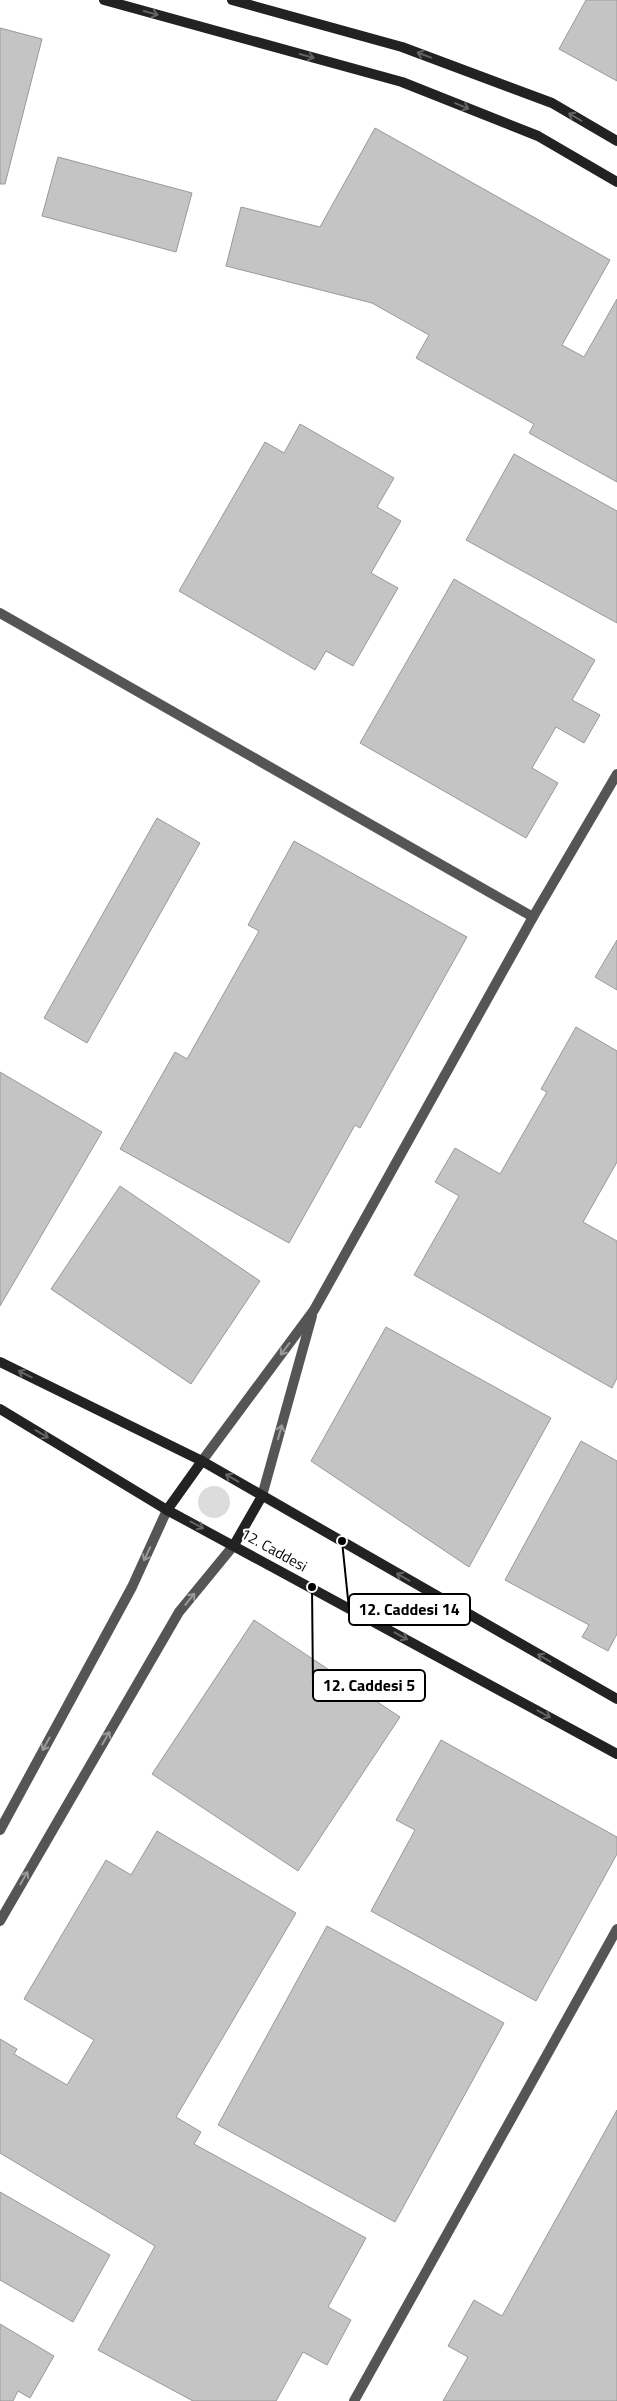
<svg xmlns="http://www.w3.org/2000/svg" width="617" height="2401" viewBox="0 0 617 2401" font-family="'Titillium Web',sans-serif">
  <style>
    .green { fill: #dcdcdc }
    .building { fill: #c4c4c4; stroke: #999 }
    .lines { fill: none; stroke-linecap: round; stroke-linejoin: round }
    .street { stroke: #555; stroke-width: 10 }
    .secondary { stroke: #222; stroke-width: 10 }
    .oneway { stroke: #646464 }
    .oneway2 { stroke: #999 }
    .labels { text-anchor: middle; stroke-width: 4; stroke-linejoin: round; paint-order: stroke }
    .street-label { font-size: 15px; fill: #000; stroke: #fff }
    .leader { fill: none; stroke: #000; stroke-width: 2 }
    .callout-dot { fill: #000; stroke: #fff; stroke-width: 2 }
    .callout { fill: #fff; stroke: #000; stroke-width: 2 }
    .callout-label { font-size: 16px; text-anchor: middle; font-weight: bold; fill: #000 }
  </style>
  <rect width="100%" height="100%" fill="#fff"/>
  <circle class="green" cx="214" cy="1502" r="16"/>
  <g class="building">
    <path d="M586 0H617V81L559 49Z"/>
    <path d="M0 28 42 39 5 184H0Z"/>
    <path d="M375 128 610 260 562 345 584 357 617 299V482L529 433 534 424 416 358 429 335 372 303 226 266 241 207 320 227Z"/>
    <path d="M58 157 192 193 176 252 42 216Z"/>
    <path d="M300 424 394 478 377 507 401 521 371 573 398 588 353 666 326 651 315 670 179 591 265 442 284 453Z"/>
    <path d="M514 454 617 511V623L466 540Z"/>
    <path d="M454 579 595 660 572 700 600 715 584 743 556 727 532 768 558 783 526 838 360 743Z"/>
    <path d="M157 818 200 843 87 1043 44 1018Z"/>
    <path d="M294 841 467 937 360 1128 355 1125 289 1243 120 1149 175 1052 187 1059 259 931 248 925Z"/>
    <path d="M617 940V990L595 977Z"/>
    <path d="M576 1027 617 1051V1162L583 1222 617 1241V1378L612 1388 414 1275 459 1196 435 1182 455 1148 500 1174 547 1092 541 1089Z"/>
    <path d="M0 1072 102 1132 0 1306Z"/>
    <path d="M120 1186 260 1281 191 1384 51 1289Z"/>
    <path d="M386 1327 551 1418 469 1567 311 1461Z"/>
    <path d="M581 1441 617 1461V1634L608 1651 582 1637 589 1625 505 1580Z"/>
    <path d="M254 1620 400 1717 298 1871 152 1774Z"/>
    <path d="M441 1740 617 1837V1854L536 2001 371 1911 415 1830 396 1820Z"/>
    <path d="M157 1831 296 1913 176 2117 201 2132 194 2144 366 2238 328 2307 351 2320 327 2365 303 2352 276 2401H193L98 2350 155 2246 0 2153V2039L17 2049 14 2054 67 2085 94 2040 24 1999 106 1860 131 1875Z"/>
    <path d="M327 1926 504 2023 395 2222 218 2125Z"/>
    <path d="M617 2110V2401H443L468 2357 448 2346 474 2300 502 2316Z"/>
    <path d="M0 2192 110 2255 73 2322 0 2280Z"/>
    <path d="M0 2324 54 2356 30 2398 18 2391 13 2401H0Z"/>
  </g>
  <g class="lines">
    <g class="street">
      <path d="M0 613 533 917"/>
      <path d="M202 1461 314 1310 533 917 617 774"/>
      <path d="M262 1496 312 1316"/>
      <path d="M0 1830 132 1587 167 1510"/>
      <path d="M0 1921 179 1612 234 1545"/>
      <path d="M354 2401 617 1929"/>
    </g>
    <g class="secondary">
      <path d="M104 0 402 82 538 136 617 182"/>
      <path d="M232 0 402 47 552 103 617 141"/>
      <path d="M0 1362 202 1461 617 1699"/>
      <path d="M0 1409 167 1510 617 1754"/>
      <path d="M167 1510 202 1461"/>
      <path d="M234 1545 262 1496"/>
    </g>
  </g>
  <defs><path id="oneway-shaft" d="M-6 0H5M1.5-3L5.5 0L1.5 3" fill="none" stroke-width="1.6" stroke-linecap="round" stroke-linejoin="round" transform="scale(1.25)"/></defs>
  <g class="oneway">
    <use href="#oneway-shaft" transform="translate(151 13) rotate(15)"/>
    <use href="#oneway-shaft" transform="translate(424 55) rotate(-159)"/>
    <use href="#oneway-shaft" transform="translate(307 56) rotate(15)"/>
    <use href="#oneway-shaft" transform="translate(462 106) rotate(22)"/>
    <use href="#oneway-shaft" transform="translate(575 117) rotate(-150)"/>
    <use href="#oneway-shaft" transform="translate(25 1374) rotate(-154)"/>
    <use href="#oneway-shaft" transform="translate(42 1434) rotate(31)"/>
    <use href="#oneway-shaft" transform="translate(232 1478) rotate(-150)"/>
    <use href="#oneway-shaft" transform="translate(197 1525) rotate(28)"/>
    <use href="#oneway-shaft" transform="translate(403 1577) rotate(-150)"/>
    <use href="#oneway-shaft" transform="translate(401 1636) rotate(29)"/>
    <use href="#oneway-shaft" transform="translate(544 1658) rotate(-150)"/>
    <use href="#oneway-shaft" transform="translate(544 1714) rotate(29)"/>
  </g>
  <g class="oneway2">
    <use href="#oneway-shaft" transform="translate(285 1349) rotate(127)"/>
    <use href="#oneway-shaft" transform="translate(280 1432) rotate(-74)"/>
    <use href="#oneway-shaft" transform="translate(147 1554) rotate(115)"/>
    <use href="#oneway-shaft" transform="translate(190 1599) rotate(-51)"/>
    <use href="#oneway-shaft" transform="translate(106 1738) rotate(-60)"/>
    <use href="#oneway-shaft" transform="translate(46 1744) rotate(119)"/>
    <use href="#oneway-shaft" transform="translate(24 1878) rotate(-60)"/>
  </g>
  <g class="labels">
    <g class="street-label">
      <text transform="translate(274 1550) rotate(29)" y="5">12. Caddesi</text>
    </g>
  </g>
  <path class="leader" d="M342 1541L349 1609M312 1587L313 1685"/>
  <g class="callout-dot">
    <circle cx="342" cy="1541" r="5"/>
    <circle cx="312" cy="1587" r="5"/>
  </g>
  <g class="callout">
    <rect x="349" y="1594" width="121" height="31" rx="5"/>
    <rect x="313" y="1670" width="112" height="31" rx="5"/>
  </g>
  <g class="callout-label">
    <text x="409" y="1615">12. Caddesi 14</text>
    <text x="369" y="1691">12. Caddesi 5</text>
  </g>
</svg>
